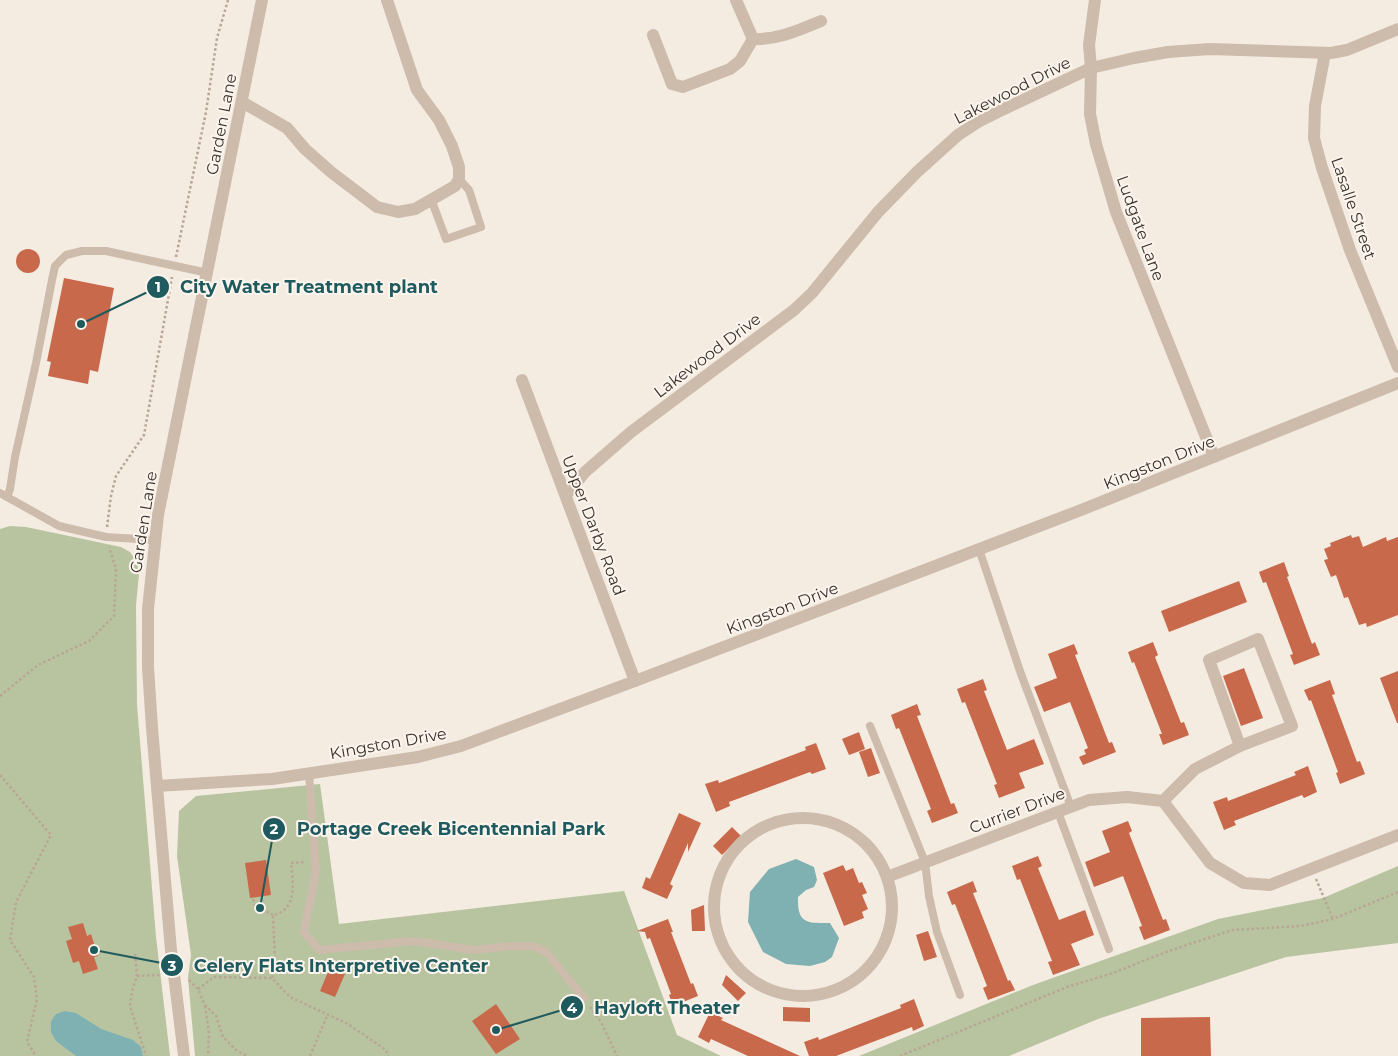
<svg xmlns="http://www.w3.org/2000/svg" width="1398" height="1056" viewBox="0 0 1398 1056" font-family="Montserrat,sans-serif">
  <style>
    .green { fill: #b8c4a0 }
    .water { fill: #7fb0b2 }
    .building { fill: #c8694b }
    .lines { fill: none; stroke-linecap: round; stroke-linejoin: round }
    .path { stroke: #b9a596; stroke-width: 2.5; stroke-dasharray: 2.5 2.5; stroke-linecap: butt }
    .service { stroke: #cdbbac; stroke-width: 8 }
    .minor { stroke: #cdbbac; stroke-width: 12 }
    .labels { text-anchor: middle; stroke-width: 4; stroke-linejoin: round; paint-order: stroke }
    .street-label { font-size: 16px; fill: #3b302b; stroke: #fbf5ee }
    .leader { fill: none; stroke: #1f5a5e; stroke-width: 2 }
    .callout-dot { fill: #1f5a5e; stroke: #fbf5ee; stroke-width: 2 }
    .mark-label { font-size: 15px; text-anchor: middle; font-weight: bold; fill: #fff }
    .callout-label { font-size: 18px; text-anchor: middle; font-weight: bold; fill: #1f5a5e; stroke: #fbf5ee; stroke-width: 4; stroke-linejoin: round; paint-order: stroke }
  </style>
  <rect width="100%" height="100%" fill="#f4ebe1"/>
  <g class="green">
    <path d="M10 526 26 527 121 547 130 552 137 562 139 574 136 605 137 705 156 937 170 1056H0V529Z"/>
    <path d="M320 784 339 924 624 891 677 1035 721 1056H195L188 978 191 955 177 856 179 811 196 796Z"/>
    <path d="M1398 866V943L1286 957 1098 1019 1009 1056H859L1033 985 1218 919 1323 898Z"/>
  </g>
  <g class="water">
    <path d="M796 859 814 867 817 880 814 887 806 890 798 897C797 925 808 923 830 923L839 938 832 957 825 962 810 966 786 964 763 952 748 922 750 892 769 869Z"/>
    <path d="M65 1011 76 1013 101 1029 133 1040 141 1047 143 1056H76L56 1041 51 1032V1022L53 1018 56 1014Z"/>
  </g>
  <g class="building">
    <circle cx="28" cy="261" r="12"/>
    <path d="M64 278 114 288 98 372 90 370 88 384 48 376 51 362 47 361Z"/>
    <path d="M1351 535 1352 538 1359 536 1363 547 1386 537 1387 541 1398 537V615L1367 627 1366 623 1359 625 1348 597 1344 598 1336 575 1331 577 1324 560 1328 559 1324 549 1331 546 1330 543Z"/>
    <path d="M1284 562 1289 576 1287 577 1312 644 1315 642 1320 655 1294 665 1290 655 1293 654 1266 582 1263 583 1259 572Z"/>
    <path d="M1239 581 1247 602 1169 632 1161 611Z"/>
    <path d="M1153 642 1158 655 1155 657 1181 723 1184 722 1189 735 1163 745 1159 734H1162L1134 662 1132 663 1128 652Z"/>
    <path d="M1074 644 1078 654 1075 655 1109 743 1112 742 1116 752 1083 765 1079 757 1086 754 1084 750 1088 748 1070 702 1044 712 1034 687 1057 678 1048 654Z"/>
    <path d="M1244 668 1263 718 1241 726 1223 676Z"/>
    <path d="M1398 671V723H1397L1380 678Z"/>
    <path d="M983 679 987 690 984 691 1007 750 1034 739 1044 764 1019 773 1025 788 999 798 994 785 997 784 965 702 962 703 957 689Z"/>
    <path d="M1330 680 1335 694 1332 695 1357 762 1360 761 1365 774 1340 784 1336 773 1338 772 1311 700 1309 701 1304 690Z"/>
    <path d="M917 704 921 715 917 716 951 804 954 803 958 813 932 823 927 811 931 809 899 728 896 729 891 715Z"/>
    <path d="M859 732 865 749 849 755 842 739Z"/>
    <path d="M816 743 826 769 812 774 810 772 729 802 730 806 716 812 705 784 718 780 719 783 806 750 805 747Z"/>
    <path d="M871 748 880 773 868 777 859 752Z"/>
    <path d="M1308 766 1317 792 1304 798 1302 795 1234 821 1236 825 1224 830 1213 802 1227 797 1228 801 1296 775 1294 772Z"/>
    <path d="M679 813 701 823 688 852V843L670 884 673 886 667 899 642 888 646 877 650 879Z"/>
    <path d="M1128 821 1132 831 1129 833 1163 920 1166 919 1170 930 1144 940 1139 927 1142 926 1123 876 1094 887 1085 862 1110 852 1102 831Z"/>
    <path d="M732 827 741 836 722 855 713 846Z"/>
    <path d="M1038 856 1042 866 1038 868 1059 920 1085 910 1094 935 1071 944 1080 965 1053 975 1048 962 1052 961 1020 879 1017 880 1012 866Z"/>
    <path d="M266 860 271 895 250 898 245 863Z"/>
    <path d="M843 865 846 871 853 868 859 883 862 882 867 893 862 895 868 909 862 912 864 918 844 926 823 873Z"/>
    <path d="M973 881 977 892 973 893 1008 981 1010 980 1015 990 988 1000 983 988 987 986 955 904 952 905 947 892Z"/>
    <path d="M704 905 705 931H692L691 910Z"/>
    <path d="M668 919 673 932H671L691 984 693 983 698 996 673 1006 669 995 671 994 650 938 647 939 645 932 637 931Z"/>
    <path d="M83 923 87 936 91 934 98 956 94 957 98 969 83 974 79 961 73 963 66 941 72 939 68 927Z"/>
    <path d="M928 931 937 957 924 961 916 935Z"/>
    <path d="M330 967 345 974 335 997 320 991Z"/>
    <path d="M726 975 746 993 738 1001 722 985Z"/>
    <path d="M914 999 924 1026 913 1031 912 1027 836 1056H809L804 1042 818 1037 819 1040 901 1008 900 1005Z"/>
    <path d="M496 1004 520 1039 496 1054 472 1021Z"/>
    <path d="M783 1007 810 1008V1022L783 1021Z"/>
    <path d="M710 1012 723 1018 721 1020 800 1056H748L711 1039 709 1043 698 1037Z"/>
    <path d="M1210 1017 1211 1056H1141V1018Z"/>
  </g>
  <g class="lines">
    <g class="path">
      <path d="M176 257 206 112 217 38 228 0"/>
      <path d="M107 527 111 496 116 476 144 435 172 277"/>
      <path d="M0 696 38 665 89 641 114 616 116 569 109 547"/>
      <path d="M0 775 51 835 16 902 10 940 34 977 37 999 27 1042 36 1056"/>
      <path d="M1316 879 1333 919"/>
      <path d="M253 899 255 906 273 915"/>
      <path d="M135 954 137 976 132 991 130 1006 146 1056"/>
      <path d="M137 976 162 975"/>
      <path d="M272 978 275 964 273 915C298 910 293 882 291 863L306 862"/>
      <path d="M189 980 198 989 205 1005 216 1016 223 1037 236 1050 247 1056"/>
      <path d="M198 989 214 977 272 978 290 997 348 1024 386 1050 388 1056"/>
      <path d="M205 1006 209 1033 208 1056"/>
      <path d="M590 1007 601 1022 617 1056"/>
      <path d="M310 1056 327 1016"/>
      <path d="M900 1056 1067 987 1113 973 1166 952 1232 930 1301 926 1333 919 1398 892"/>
    </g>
    <g class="service">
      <path d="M431 199 446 239 481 227 469 190 459 179"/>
      <path d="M0 493 59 526 106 537 154 540"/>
      <path d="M7 497 10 489 15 457 36 363 52 280 55 266 66 255 82 251H106L208 273"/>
      <path d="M979 549 1021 674 1071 807"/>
      <path d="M870 726 925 862 929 896 937 932 960 995"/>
      <path d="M309 773 316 872 304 932 319 950 413 941 474 950 510 946H533L546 952 584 998"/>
      <path d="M1058 812 1109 949"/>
    </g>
    <g class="minor">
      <path d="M1095 0 1089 45 1091 68 1090 114 1096 144 1116 212 1214 457"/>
      <path d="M653 35 672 84 683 87 730 69 740 61 753 39 736 0"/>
      <path d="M753 39C778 40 799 30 821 21"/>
      <path d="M1325 53 1315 106 1314 138 1322 168 1350 250 1398 367"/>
      <path d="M242 102 287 128 305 149 331 172 377 207 398 212 415 209 455 186 459 179V167L452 146 439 120 417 90 387 0"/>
      <path d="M522 380 635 681"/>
      <path d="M566 495 585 472 631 432 794 310 812 293 878 212 917 172 958 135 978 122 1004 109 1091 68 1134 58 1168 52 1210 49 1331 53 1347 50 1398 29"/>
      <path d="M157 786 272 779 418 757 461 746 635 681 1076 512 1398 383"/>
      <path d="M1163 801 1195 769 1240 746 1292 726 1258 639 1209 660 1240 746"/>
      <circle cx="803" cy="907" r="89"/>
      <path d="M887 877 1089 800 1127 797 1163 801 1210 863 1244 883 1270 885 1398 835"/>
      <path d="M184 1056 171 950 152 728 148 667V609L158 515 262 0"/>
    </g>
  </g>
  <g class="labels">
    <g class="street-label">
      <text transform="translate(1012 90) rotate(-27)" y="6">Lakewood Drive</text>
      <text transform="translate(221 124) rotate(-79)" y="6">Garden Lane</text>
      <text transform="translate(1354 208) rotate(71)" y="6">Lasalle Street</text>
      <text transform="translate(1141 228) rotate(70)" y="6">Ludgate Lane</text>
      <text transform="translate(707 355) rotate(-37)" y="6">Lakewood Drive</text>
      <text transform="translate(1159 462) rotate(-22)" y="6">Kingston Drive</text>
      <text transform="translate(143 522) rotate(-81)" y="6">Garden Lane</text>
      <text transform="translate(594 525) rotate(69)" y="6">Upper Darby Road</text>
      <text transform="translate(782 608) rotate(-21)" y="6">Kingston Drive</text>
      <text transform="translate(388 743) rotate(-10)" y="6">Kingston Drive</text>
      <text transform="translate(1017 810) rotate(-21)" y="6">Currier Drive</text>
    </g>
  </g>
  <path class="leader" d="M81 324L158 287M260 908L274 829M94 950L172 965M496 1030L572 1007"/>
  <g class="callout-dot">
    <circle cx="81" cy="324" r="5"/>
    <circle cx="260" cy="908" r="5"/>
    <circle cx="94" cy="950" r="5"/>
    <circle cx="496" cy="1030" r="5"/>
    <circle cx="158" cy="287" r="12"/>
    <circle cx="274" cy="829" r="12"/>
    <circle cx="172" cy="965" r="12"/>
    <circle cx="572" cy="1007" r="12"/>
  </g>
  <g class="mark-label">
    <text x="158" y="292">1</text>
    <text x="274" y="834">2</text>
    <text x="172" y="971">3</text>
    <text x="572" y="1013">4</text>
  </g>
  <g class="callout-label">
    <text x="309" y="293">City Water Treatment plant</text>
    <text x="451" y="835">Portage Creek Bicentennial Park</text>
    <text x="341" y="972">Celery Flats Interpretive Center</text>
    <text x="667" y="1014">Hayloft Theater</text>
  </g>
</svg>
